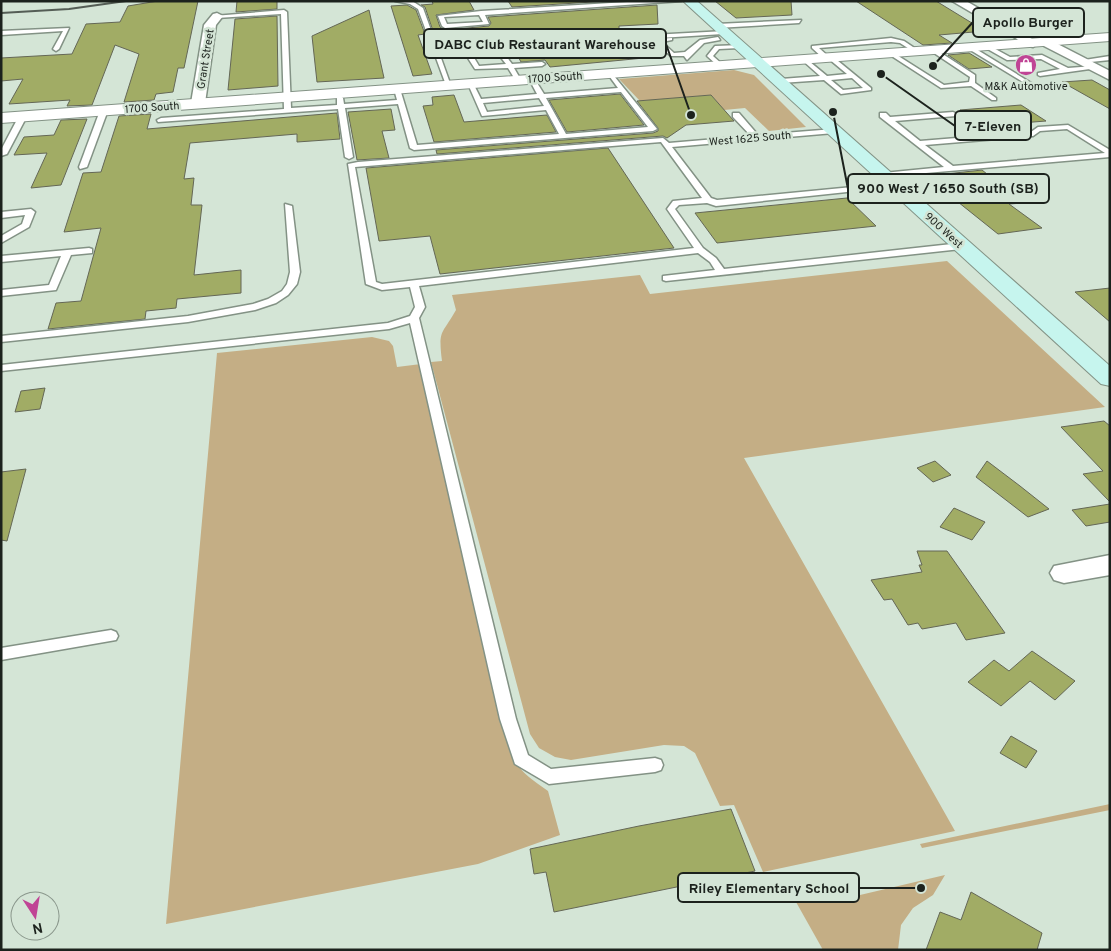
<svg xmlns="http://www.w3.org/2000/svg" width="1111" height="951" viewBox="0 0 1111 951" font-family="Overpass,sans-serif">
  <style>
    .green { fill: #c4ae85 }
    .building { fill: #a1ac65; stroke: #646756 }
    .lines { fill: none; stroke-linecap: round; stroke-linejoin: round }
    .service-casing { stroke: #839285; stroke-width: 3 }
    .minor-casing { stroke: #839285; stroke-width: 3 }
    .tertiary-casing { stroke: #839285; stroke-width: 2 }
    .secondary-casing { stroke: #839285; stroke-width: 2 }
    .service { fill: #fff; fill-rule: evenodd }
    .minor { fill: #fff; fill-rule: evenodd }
    .tertiary { fill: #fff; fill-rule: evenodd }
    .secondary { fill: #c6f5ee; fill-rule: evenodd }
    .rail { stroke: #545d55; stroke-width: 2 }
    .labels { text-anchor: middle; stroke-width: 5; stroke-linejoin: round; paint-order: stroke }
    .far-street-label { font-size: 11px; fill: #1c221d; stroke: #d4e5d6 }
    .far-poi-label { font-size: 11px; fill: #1c221d; stroke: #d4e5d6 }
    .leader { fill: none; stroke: #1c221d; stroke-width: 2 }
    .callout-dot { fill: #1c221d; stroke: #d4e5d6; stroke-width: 2 }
    .callout { fill: #d4e5d6; stroke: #1c221d; stroke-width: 2 }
    .callout-label { font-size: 14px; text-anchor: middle; font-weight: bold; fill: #1c221d }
  </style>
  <rect width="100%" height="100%" fill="#d4e5d6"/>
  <g class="green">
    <path d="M734 70 754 75 806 127 769 131 745 108 724 110 711 95 640 101 619 79Z"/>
    <path d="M947 261 1105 407 744 458 955 831 763 872 734 805 720 806 695 753 684 746 664 745 571 760 555 757 539 748 530 734 431 362 442 361C438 329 442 335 456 310L452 295 640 275 650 294Z"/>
    <path d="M372 337 389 341 393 346 397 367 421 364 508 740C516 770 523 773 548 791L560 835 478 864 166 924 217 353Z"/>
    <path d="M1110 804V810L922 848 920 844Z"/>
    <path d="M945 875 933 895 913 908 901 925 898 950H823L796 902 860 895Z"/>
  </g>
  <g class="building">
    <path d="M158 1H198L184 68H178L173 92 156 94 154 100 124 102 139 54 115 45 92 105 67 106 70 100 9 104 23 79 1 81V58L72 54 86 24 120 22 128 6Z"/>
    <path d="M237 1H277V9L236 12Z"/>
    <path d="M432 1H469L474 10 436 15 440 27 445 30 489 26 491 23 488 17 657 5 658 24 619 26V32L625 35 596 36 591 39 596 44 631 42 644 58 550 67 545 60 521 62 503 29 434 34 425 7 421 5 433 4Z"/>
    <path d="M508 1H609L512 7Z"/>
    <path d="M715 1H791L792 15 736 18Z"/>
    <path d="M856 1H936L985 31 939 35 952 43 923 45Z"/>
    <path d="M407 5 416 10 425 34 418 35 432 74 413 76 391 6Z"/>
    <path d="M369 10 384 78 317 82 312 36Z"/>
    <path d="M277 16 278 86 228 90 235 19Z"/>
    <path d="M969 53 992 67 969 69 948 55Z"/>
    <path d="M1092 80 1110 90V109L1062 82Z"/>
    <path d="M620 94 644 125 567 132 549 100Z"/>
    <path d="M454 95 464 122 547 115 556 132 434 142 423 106 433 105 432 97Z"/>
    <path d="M711 95 734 121 686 125 667 138 663 136 437 154 436 150 653 133 658 131V128L637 101Z"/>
    <path d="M1021 105 1046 121 983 126 960 110Z"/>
    <path d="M391 109 395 130 382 131 389 158 357 160 348 112Z"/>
    <path d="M337 113 340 139 297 142V134L190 143 184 179 194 178 191 205H202L194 275 241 270V293L177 299 176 308 146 311 145 319 48 329 56 303 81 301 101 228 64 232 83 173 101 172 119 116 151 114 147 129Z"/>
    <path d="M87 119 61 185 31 188 47 153 14 155 24 137 54 135 61 120Z"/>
    <path d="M608 148 674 248 440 274 430 236 379 241 366 168Z"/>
    <path d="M982 170 1023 203 1009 204 1042 228 998 234 943 190 964 188 946 174Z"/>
    <path d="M847 198 876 226 717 243 695 213Z"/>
    <path d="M1110 288V322L1075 292Z"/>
    <path d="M45 388 40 409 15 412 21 391Z"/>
    <path d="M1104 421 1110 426V502L1083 474 1103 471 1061 427Z"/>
    <path d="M935 461 951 475 933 482 917 468Z"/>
    <path d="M987 461 1020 486 1049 509 1028 517 976 477Z"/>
    <path d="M26 469 7 541 1 540V472Z"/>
    <path d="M1110 504V522L1086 526 1072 510Z"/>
    <path d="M954 508 985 522 972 540 940 527Z"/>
    <path d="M917 551H947L1005 633 966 640 956 623 922 629 918 623 908 625 892 599 884 600 871 580 922 572 919 565H922Z"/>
    <path d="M1032 651 1075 681 1055 700 1030 681 1001 706 968 682 994 660 1009 671Z"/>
    <path d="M1011 736 1037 751 1026 768 1000 753Z"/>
    <path d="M731 809 755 871 554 912 546 872 534 874 530 849 639 826Z"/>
    <path d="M971 892 1042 933 1037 950H926L940 912 961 920Z"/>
  </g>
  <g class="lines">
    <g class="service-casing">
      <g id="service">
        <path d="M395 1H412L423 8 451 86 446 85 418 9 410 4Z"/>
        <path d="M644 1H682L485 15 489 24 445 28 442 26 438 16 481 11ZM479 15 483 22 447 24 444 17Z"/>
        <path d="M284 10 287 12 291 108 337 105V98L340 96 343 98 344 104 397 100 394 89 397 87 400 89 417 145 559 134 546 110 482 116 468 84 473 83 481 99 537 94 529 79 532 77 534 78 544 94 618 88 607 73 610 71 657 129 653 131 414 150 410 148 398 104 345 108 353 157 349 159 345 157 338 109 158 122 157 120 161 118 284 109 281 14 217 18 214 16ZM621 92 648 127 566 134 546 98ZM539 98 544 106 487 112 483 103Z"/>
        <path d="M801 20 799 23 717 28 714 26 717 24Z"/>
        <path d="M69 28 59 49 56 51 53 49 63 31 1 35V31Z"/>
        <path d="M725 31 723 34 596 42 593 40 596 38Z"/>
        <path d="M482 33 485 35 491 50 503 52 512 64 542 62 545 64 542 66 514 68 521 80 518 82 516 81 508 68 475 69 466 55 485 51 479 35ZM489 54 499 55 506 64 479 66 473 56Z"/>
        <path d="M718 37 720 40 704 43 687 60 684 56H671L655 42 658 39 672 38V40L662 42 674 53 685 52 700 40Z"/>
        <path d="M891 38 904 41 919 51 914 52 900 43 891 42 819 48 828 56H832L871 88V90L841 94 824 80 781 83 778 81 781 79 820 76 802 60V58L804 57 827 76 847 74 829 59H824L812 48V46ZM852 78 863 88 843 90 831 80Z"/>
        <path d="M741 45 739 48 719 49 713 56 722 64V66H718L707 56 715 46Z"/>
        <path d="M984 45H988L1010 57 1042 55 1068 68 1094 66 1097 68 1040 76 1038 75V73L1060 69 1041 59 1007 60 984 47Z"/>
        <path d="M967 46H971L1041 89 1036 90 967 48Z"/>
        <path d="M931 49H935L975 75V83L996 98V100H992L971 86 941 88 887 53 892 52 944 85 969 82 970 77 931 51Z"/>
        <path d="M1110 56V60L1081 63 1078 61Z"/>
        <path d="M101 108 108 110 87 167 80 169 79 167Z"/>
        <path d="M953 112 957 114 956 116 895 121 920 141 1031 132 1038 127 1068 125 1110 150V157L880 177 879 175 883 173 944 167 880 117V113H886L890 117ZM1067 129 1105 153 953 166 925 145 1033 136 1040 131Z"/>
        <path d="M733 113H739L758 135 834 129 838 131 834 133 672 147 711 198 717 200 894 183 898 185 894 187 716 206 707 203 679 205 675 209 703 248 716 258 724 269 961 243 966 246 961 249 666 281 663 280V276L715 270 710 262 698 253 419 286 425 307 419 318 516 719 528 755 551 769 655 758 661 760 663 765 661 770 655 772 549 784 515 764 500 719 410 323 389 329 1 371V365L388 323 410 316 415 307 410 287 382 290 366 284 348 164 358 162 663 138 669 143 751 136 733 117ZM661 142 702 198 673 201 667 209 694 248 382 284 376 282 355 167Z"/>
        <path d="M20 114 27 116 7 154 1 156V150Z"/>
        <path d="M285 204 292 206 300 272 297 284 288 295 276 303 255 310 188 322 1 342V336L188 316 253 304 268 299 282 291 287 284 290 272Z"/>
        <path d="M31 209 35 212 29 227 1 243V236L22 224 25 215 1 218V212Z"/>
        <path d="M89 248 92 249V253L71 255 56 290 1 296V290L49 285 61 256 1 262V256Z"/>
        <path d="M111 630 116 632 118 636 116 640 1 660V648Z"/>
      </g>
    </g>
    <g class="minor-casing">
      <g id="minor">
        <path d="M952 1H966L1039 43 1033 47 1029 46Z"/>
        <path d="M217 13 223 16 216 25 205 103 198 107 191 103 204 25 213 14Z"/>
        <path d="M1046 38 1110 71V80L1042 45 1040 42 1042 39Z"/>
        <path d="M1110 555V575L1064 583 1054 580 1050 573 1054 566Z"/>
      </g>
    </g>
    <g class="tertiary-casing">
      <path id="tertiary" d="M1110 33V41L1 123V113Z"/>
    </g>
    <g class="secondary-casing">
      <path id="secondary" d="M683 1H697L1110 366V386L1101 384Z"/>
    </g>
    <use href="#service" class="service"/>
    <use href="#minor" class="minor"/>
    <use href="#tertiary" class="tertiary"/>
    <use href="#secondary" class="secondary"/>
    <path class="rail" d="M1 13 69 9 126 1"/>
  </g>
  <defs>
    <g id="shop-disc" transform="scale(1.125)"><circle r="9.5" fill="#c04495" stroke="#d4e5d6"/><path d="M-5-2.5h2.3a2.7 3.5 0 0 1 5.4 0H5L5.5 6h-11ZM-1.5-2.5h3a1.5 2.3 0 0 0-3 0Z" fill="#fff"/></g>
  </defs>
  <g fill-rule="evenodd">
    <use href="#shop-disc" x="1026" y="65"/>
  </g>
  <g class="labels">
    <g class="far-street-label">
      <text transform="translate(205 59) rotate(-81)" y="4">Grant Street</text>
      <text transform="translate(555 77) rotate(-4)" y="4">1700 South</text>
      <text transform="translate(152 107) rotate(-4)" y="4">1700 South</text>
      <text transform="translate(750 138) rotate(-5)" y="4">West 1625 South</text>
      <text transform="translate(944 230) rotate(42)" y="4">900 West</text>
    </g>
    <g class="far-poi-label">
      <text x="1026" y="90">M&amp;K Automotive</text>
    </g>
  </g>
  <path class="leader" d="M933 66L973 22M691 115L666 44M881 74L955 126M833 112L848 189M921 888L859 888"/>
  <g class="callout-dot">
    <circle cx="933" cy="66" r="5"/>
    <circle cx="691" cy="115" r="5"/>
    <circle cx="881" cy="74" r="5"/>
    <circle cx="833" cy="112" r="5"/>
    <circle cx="921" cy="888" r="5"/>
  </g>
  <g class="callout">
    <rect x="973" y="8" width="111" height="29" rx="5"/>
    <rect x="424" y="29" width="242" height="29" rx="5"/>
    <rect x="955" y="111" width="76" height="29" rx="5"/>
    <rect x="848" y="174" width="201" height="29" rx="5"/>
    <rect x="678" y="873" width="181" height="29" rx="5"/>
  </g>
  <g class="callout-label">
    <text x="1028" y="27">Apollo Burger</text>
    <text x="545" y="49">DABC Club Restaurant Warehouse</text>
    <text x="993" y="131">7-Eleven</text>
    <text x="948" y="193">900 West / 1650 South (SB)</text>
    <text x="769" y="893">Riley Elementary School</text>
  </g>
  <rect width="1111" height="951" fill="none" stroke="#1c221d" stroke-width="5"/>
  <g transform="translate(35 916) rotate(168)"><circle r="24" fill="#d4e5d6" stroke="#8a978c"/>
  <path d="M0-4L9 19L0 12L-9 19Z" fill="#c04495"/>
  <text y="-8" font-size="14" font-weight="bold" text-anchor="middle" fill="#1c221d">N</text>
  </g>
</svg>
